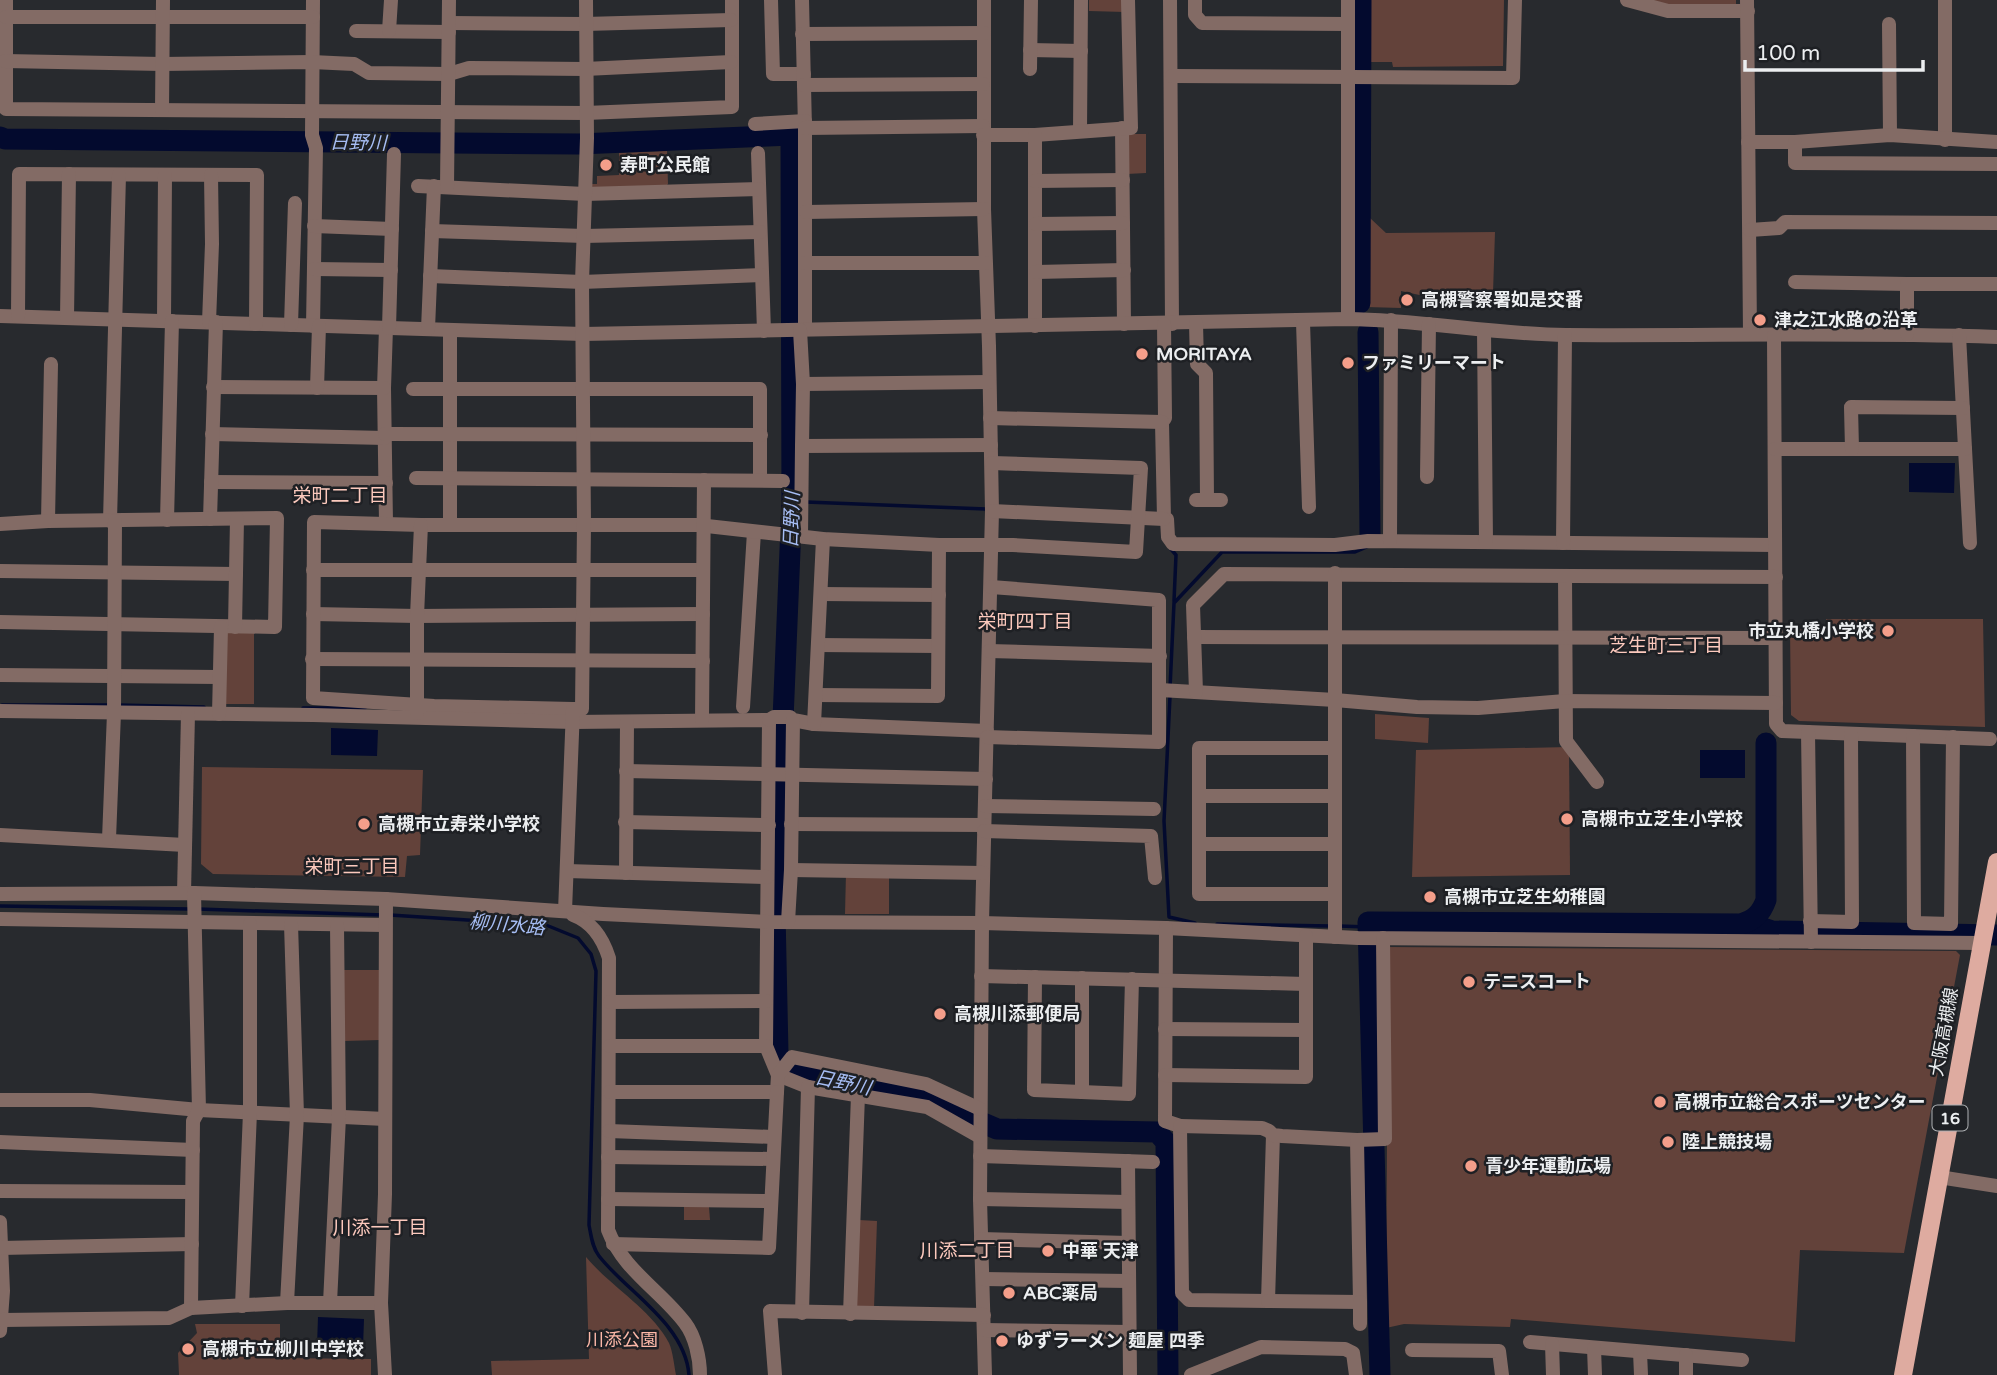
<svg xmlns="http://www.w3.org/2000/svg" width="1997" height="1375" viewBox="0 0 1997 1375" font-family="'Varela Round','Noto Sans JP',sans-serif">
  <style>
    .green { fill: #63423a }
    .water { fill: #030a2e }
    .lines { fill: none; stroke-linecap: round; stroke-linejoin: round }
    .stream { stroke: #030a2e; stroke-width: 3.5 }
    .river { stroke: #030a2e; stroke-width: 21 }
    .minor { stroke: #836b65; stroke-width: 14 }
    .major { stroke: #deaba0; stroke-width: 18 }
    .poi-dot { fill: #f49e8a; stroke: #1e2024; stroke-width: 2.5 }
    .labels { text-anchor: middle; stroke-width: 5; stroke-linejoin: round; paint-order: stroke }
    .shield { fill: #1e2024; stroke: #aeb0b3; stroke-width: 2 }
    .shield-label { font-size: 16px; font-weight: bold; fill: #eceef0 }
    .poi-label { font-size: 18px; font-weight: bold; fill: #eceef0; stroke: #1e2024; text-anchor: start }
    .street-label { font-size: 18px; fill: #eceef0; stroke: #1e2024 }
    .park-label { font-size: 18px; fill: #fcb8a8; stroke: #1e2024 }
    .water-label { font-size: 19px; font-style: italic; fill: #a6bdf4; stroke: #1e2024 }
    .neighbourhood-label { font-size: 19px; fill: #fcc9bd; stroke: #1e2024 }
  </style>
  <rect width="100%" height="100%" fill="#282a2e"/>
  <g class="green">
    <path d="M1089 0H1125V12L1089 11Z"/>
    <path d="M1364 0H1504L1503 66 1393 67 1392 62H1364Z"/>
    <path d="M1652 0H1736V4L1668 5Z"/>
    <path d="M1130 134H1146V173L1127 174 1126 138Z"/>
    <path d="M667 151 668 184 666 186 594 189 591 186V184H597V176L619 175V153Z"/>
    <path d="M1363 217 1370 218 1386 233 1495 232 1493 293H1472V298L1424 296 1401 291V308L1366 307 1364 305Z"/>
    <path d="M1826 619H1983L1985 727 1799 721 1791 715 1790 629 1826 630Z"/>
    <path d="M226 631H254V704H223Z"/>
    <path d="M1375 714 1429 718 1428 743 1375 739Z"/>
    <path d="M1569 747 1570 875 1412 877 1416 750Z"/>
    <path d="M202 767 423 770 420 855 407 856 405 877 213 874 201 864Z"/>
    <path d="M846 873 889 875V914H845Z"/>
    <path d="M1388 947 1956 951 1960 955 1904 1253 1800 1250 1795 1342 1511 1319 1510 1327 1404 1324 1386 1328Z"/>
    <path d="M343 970H379L380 1040 344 1041Z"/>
    <path d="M684 1206 709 1207 710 1220H684Z"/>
    <path d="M859 1220 877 1221 874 1308H859L856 1305Z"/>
    <path d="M586 1257C610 1286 652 1310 669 1343 673 1352 674 1365 676 1375H492L491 1361 589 1359Z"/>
    <path d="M195 1324H280V1358L371 1359V1375H179L178 1353 197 1333Z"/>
  </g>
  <g class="water">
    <path d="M1909 463H1955L1954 493 1909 492Z"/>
    <path d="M331 728 378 730 377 756 331 755Z"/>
    <rect x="1700" y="750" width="45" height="28"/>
    <path d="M318 1317 364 1319 363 1347 317 1346Z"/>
  </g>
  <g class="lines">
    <g class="stream">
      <path d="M806 502 986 509"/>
      <path d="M1170 548 1176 555 1174 601"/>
      <path d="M1170 688 1174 603 1222 552H1355L1369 546"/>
      <path d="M1170 696 1164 821 1169 917 1195 923"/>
      <path d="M2 705H110"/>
      <path d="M118 705 204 707"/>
      <path d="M303 708H365"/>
      <path d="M0 906 190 909"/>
      <path d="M198 909 383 915"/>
      <path d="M390 915 546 925 578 938 591 954 596 971 589 1225C591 1235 592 1247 599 1256 627 1292 685 1324 689 1375"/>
      <path d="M1217 924 1331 926"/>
      <path d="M1339 926 1368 927"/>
    </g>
    <g class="river">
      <path d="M0 137 5 139 579 144 791 135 792 502 775 913 778 1054 786 1067 799 1073 927 1099 997 1129 1157 1132 1166 1142 1168 1375"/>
      <path d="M1360 303 1361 0"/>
      <path d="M1368 332 1370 534"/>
      <path d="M1741 924 1754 925 1772 931 1997 935"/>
      <path d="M1380 1375 1368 922 1741 924C1754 920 1761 914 1766 900V743"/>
    </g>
    <g class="minor">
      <path d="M6 0V109L586 113 732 107V0"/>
      <path d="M313 0 312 135 316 148 313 326"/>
      <path d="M771 0 773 74H804"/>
      <path d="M802 0 805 128V329"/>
      <path d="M984 0V209L989 346 992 511 982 923 980 1199 985 1375"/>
      <path d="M1170 0 1172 324"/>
      <path d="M1195 0V15L1202 23 1348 24"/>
      <path d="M1627 0 1668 11H1748"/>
      <path d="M1747 0 1750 334"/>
      <path d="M1945 0V140"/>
      <path d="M6 17H313"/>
      <path d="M449 23 585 24 731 20"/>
      <path d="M1889 24 1890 135"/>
      <path d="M356 31 449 32"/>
      <path d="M389 31 391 0"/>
      <path d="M802 34 984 33"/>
      <path d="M1030 50 1081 51"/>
      <path d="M5 61 162 64 312 62 354 64 369 73 449 74 469 68 585 69 731 62"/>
      <path d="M1030 69 1031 0"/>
      <path d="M1172 76 1513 78 1515 0"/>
      <path d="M804 85 983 84"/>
      <path d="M162 110 163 0"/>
      <path d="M755 124 805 121"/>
      <path d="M805 128 983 126"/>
      <path d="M1122 128 1124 324"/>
      <path d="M1080 131 1081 0"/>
      <path d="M983 135H1035L1131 128 1128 0"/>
      <path d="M1035 135V326"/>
      <path d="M1748 142H1795L1890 135 1997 142"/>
      <path d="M1795 142V163L1997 164"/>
      <path d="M758 153 764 331"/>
      <path d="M1035 181 1123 180"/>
      <path d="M418 186 585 194 759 189"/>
      <path d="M447 187 449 0"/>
      <path d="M806 212 984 209"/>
      <path d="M1036 224 1123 223"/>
      <path d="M314 226 392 229"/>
      <path d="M1750 230 1779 228 1785 222 1997 223"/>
      <path d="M432 231 584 236 760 232"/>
      <path d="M805 263H985"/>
      <path d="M314 269 391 270"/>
      <path d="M1036 272 1124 270"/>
      <path d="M430 276 582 282 762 275"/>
      <path d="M1795 282 1907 284"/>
      <path d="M0 316 583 334 1348 319C1421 320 1493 334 1566 335 1709 336 1853 332 1997 337"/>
      <path d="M18 316 19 174 257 175 256 324"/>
      <path d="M67 318 69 174"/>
      <path d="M1348 319V0"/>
      <path d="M164 321 165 175"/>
      <path d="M209 322 212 244 211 175"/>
      <path d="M1303 322 1309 507"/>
      <path d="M1196 323 1197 364 1206 373 1207 500"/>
      <path d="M1164 324 1165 418 1162 422 1164 519H1167L1168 537 1173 544 1335 545 1368 541 1775 545"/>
      <path d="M291 325 295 203"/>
      <path d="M386 328 384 388 386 523"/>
      <path d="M389 328 394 154"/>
      <path d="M428 329 434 186"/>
      <path d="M450 330V525"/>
      <path d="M800 330 803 384 802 446"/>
      <path d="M1484 330 1486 542"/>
      <path d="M1907 334V284H1997"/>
      <path d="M1774 335 1776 724 1782 731 1990 739"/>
      <path d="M1959 335 1970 543"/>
      <path d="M803 384 989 382"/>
      <path d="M213 387 384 388"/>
      <path d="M317 388 319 326"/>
      <path d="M413 389H760V480"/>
      <path d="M990 418 1162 422"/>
      <path d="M212 434 385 438"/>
      <path d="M385 434 761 435"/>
      <path d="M1775 449H1965"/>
      <path d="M1852 449 1851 407 1963 408"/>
      <path d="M1427 477 1429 324"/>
      <path d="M416 478 783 481"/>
      <path d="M211 482 386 483"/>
      <path d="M1196 500H1221"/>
      <path d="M992 511 1164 519"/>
      <path d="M210 519 216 322"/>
      <path d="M167 520 172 321"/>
      <path d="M48 521 51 364"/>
      <path d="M110 521 119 175"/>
      <path d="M0 524 48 521 277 518 275 627 0 622"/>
      <path d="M801 536 802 446 991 445"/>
      <path d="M1390 541 1391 320"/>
      <path d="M1563 543 1565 335"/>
      <path d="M313 570H703"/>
      <path d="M0 571 236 574"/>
      <path d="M1565 576 1566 741 1597 782"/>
      <path d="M821 594 939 595"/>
      <path d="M313 614 417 616 703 614"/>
      <path d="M235 627 237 519"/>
      <path d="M1194 637 1776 638"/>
      <path d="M818 645 938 646"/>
      <path d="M989 651 1160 656"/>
      <path d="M312 659 703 661"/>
      <path d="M0 675 219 677"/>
      <path d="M1160 690 1335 700 1417 707 1478 708 1565 701 1776 703"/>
      <path d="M1196 692 1193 605 1224 574 1776 577"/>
      <path d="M816 695 938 696 939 545"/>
      <path d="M743 707 754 532"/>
      <path d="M573 709 434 706 313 698 314 522 421 525H698L823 539 939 545H1013L1136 552 1141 468 992 463"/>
      <path d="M0 711 313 715 573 722 769 720 766 1046 778 1075 808 1087 927 1107 980 1137"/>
      <path d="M417 713V616L421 525"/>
      <path d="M219 714 221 627"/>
      <path d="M702 720 704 480"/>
      <path d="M769 720 774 717H790L793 720 814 724 987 731"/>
      <path d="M814 724 823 539"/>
      <path d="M1808 732 1811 942"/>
      <path d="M1913 736 1914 923 1951 924 1953 737"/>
      <path d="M987 737 1159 742V600L991 587"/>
      <path d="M626 771 986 779"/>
      <path d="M1199 796H1335"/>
      <path d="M985 806 1154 809"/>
      <path d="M625 822 769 825"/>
      <path d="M791 824 984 825"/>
      <path d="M984 831 1151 836 1155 878"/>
      <path d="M0 835 185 845"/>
      <path d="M109 839 114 713 115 521"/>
      <path d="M1199 844H1335"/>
      <path d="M791 870 983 873"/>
      <path d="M567 871 767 877"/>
      <path d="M626 873 627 722"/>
      <path d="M184 893 188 714"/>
      <path d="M0 894 194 893 386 899 603 914 768 922 982 923 1166 928 1358 938 1982 943"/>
      <path d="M1335 894H1199V748H1335"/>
      <path d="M565 911 573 709H582L584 524 582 282 587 138 586 0"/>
      <path d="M573 915C592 922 603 939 609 958L608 1230C623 1270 660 1290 685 1323 695 1336 700 1358 700 1375"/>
      <path d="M0 919 384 925"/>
      <path d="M1810 921 1852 922 1851 734"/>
      <path d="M788 922 791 870 793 720"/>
      <path d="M1166 928 1165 1121 1180 1126 1182 1293 1189 1300 1268 1301 1273 1135"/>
      <path d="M1335 937V573"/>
      <path d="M981 976 1306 984"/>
      <path d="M1035 977 1034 1090 1129 1094 1132 979"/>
      <path d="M1082 978V1092"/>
      <path d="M610 1002 766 1001"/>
      <path d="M1165 1029 1306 1030"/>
      <path d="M610 1046H766"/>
      <path d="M1165 1075 1306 1077V936"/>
      <path d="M610 1092H777L778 1075 792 1057 926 1084 980 1109"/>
      <path d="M0 1100H90L199 1110 385 1119"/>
      <path d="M1180 1126 1262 1128 1269 1131 1273 1135 1282 1136 1357 1140 1385 1139 1383 938"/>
      <path d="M609 1131 774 1137"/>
      <path d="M0 1142 193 1150"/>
      <path d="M980 1156 1153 1162"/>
      <path d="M608 1157 773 1159"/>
      <path d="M1128 1161 1130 1375"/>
      <path d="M1939 1177 1997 1186"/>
      <path d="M0 1191 192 1192"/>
      <path d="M608 1199 771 1201"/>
      <path d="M980 1199 1128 1202"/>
      <path d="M0 1222 3 1291 0 1331"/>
      <path d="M981 1239 1128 1243"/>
      <path d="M613 1244 769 1248 777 1092"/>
      <path d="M1 1248 192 1244"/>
      <path d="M983 1279 1129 1281"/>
      <path d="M1268 1301 1360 1302 1357 1140"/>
      <path d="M1360 1302V1324"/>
      <path d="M287 1303 297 1115 291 924"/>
      <path d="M330 1303 339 1117 337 925"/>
      <path d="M242 1306 250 1112V924"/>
      <path d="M191 1308 193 1121 199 1110 194 893"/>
      <path d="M802 1313 808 1087"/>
      <path d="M850 1314 858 1095"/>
      <path d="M2 1320 169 1318 191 1308 287 1303H381"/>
      <path d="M984 1330 1130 1332"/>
      <path d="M1530 1342 1742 1360"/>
      <path d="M1552 1344 1553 1375"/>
      <path d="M1594 1348 1595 1375"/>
      <path d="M1412 1350 1499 1351 1502 1375"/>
      <path d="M1640 1352 1641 1375"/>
      <path d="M1686 1355V1375"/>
      <path d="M385 1375 381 1303 385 1194 386 899"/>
      <path d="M775 1375 770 1311 984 1315"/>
      <path d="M1191 1375 1261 1347 1345 1349 1353 1353 1356 1375"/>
    </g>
    <path class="major" d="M1903 1375 1997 862"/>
  </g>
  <g class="poi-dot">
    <circle cx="606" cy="165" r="7"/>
    <circle cx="1407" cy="300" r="7"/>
    <circle cx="1760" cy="320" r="7"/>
    <circle cx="1142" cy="354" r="7"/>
    <circle cx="1348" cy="363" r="7"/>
    <circle cx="1888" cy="631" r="7"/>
    <circle cx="1567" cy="819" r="7"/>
    <circle cx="364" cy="824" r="7"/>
    <circle cx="1430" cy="897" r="7"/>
    <circle cx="1469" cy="982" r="7"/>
    <circle cx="940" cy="1014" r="7"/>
    <circle cx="1660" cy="1102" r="7"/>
    <circle cx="1668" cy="1142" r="7"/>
    <circle cx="1471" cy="1166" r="7"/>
    <circle cx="1048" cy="1251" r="7"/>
    <circle cx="1009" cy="1293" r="7"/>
    <circle cx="1002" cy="1341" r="7"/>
    <circle cx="188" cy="1349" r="7"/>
  </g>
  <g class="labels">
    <rect class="shield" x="1932.5" y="1105.5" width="35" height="25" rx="5"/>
    <g class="shield-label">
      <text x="1950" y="1124">16</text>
    </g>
    <g class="poi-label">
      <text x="620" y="171">寿町公民館</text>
      <text x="1421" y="306">高槻警察署如是交番</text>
      <text x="1774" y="326">津之江水路の沿革</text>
      <text x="1156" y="360">MORITAYA</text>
      <text x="1362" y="369">ファミリーマート</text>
      <text x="1874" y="637" text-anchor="end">市立丸橋小学校</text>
      <text x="1581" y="825">高槻市立芝生小学校</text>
      <text x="378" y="830">高槻市立寿栄小学校</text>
      <text x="1444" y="903">高槻市立芝生幼稚園</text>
      <text x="1483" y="988">テニスコート</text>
      <text x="954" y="1020">高槻川添郵便局</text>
      <text x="1674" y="1108">高槻市立総合スポーツセンター</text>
      <text x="1682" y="1148">陸上競技場</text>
      <text x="1485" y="1172">青少年運動広場</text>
      <text x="1062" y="1257">中華 天津</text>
      <text x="1023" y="1299">ABC薬局</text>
      <text x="1016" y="1347">ゆずラーメン 麺屋 四季</text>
      <text x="202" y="1355">高槻市立柳川中学校</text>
    </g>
    <g class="street-label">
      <text transform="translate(1944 1032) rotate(-80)" y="6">大阪高槻線</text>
    </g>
    <g class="park-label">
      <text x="622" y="1346">川添公園</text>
    </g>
    <g class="water-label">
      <text transform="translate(358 142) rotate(1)" y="7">日野川</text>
      <text transform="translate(791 520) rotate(-88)" y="7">日野川</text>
      <text transform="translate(507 924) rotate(5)" y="7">柳川水路</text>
      <text transform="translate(843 1082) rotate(12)" y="7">日野川</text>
    </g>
    <g class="neighbourhood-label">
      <text x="340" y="502">栄町二丁目</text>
      <text x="1025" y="628">栄町四丁目</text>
      <text x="1666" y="652">芝生町三丁目</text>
      <text x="352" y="873">栄町三丁目</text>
      <text x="380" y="1234">川添一丁目</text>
      <text x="967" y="1257">川添二丁目</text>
    </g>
  </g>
  <path d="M1745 60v10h178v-10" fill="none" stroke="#eceef0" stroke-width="3.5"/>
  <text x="1756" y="60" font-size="21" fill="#eceef0" stroke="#1e2024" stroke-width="5" paint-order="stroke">100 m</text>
</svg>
